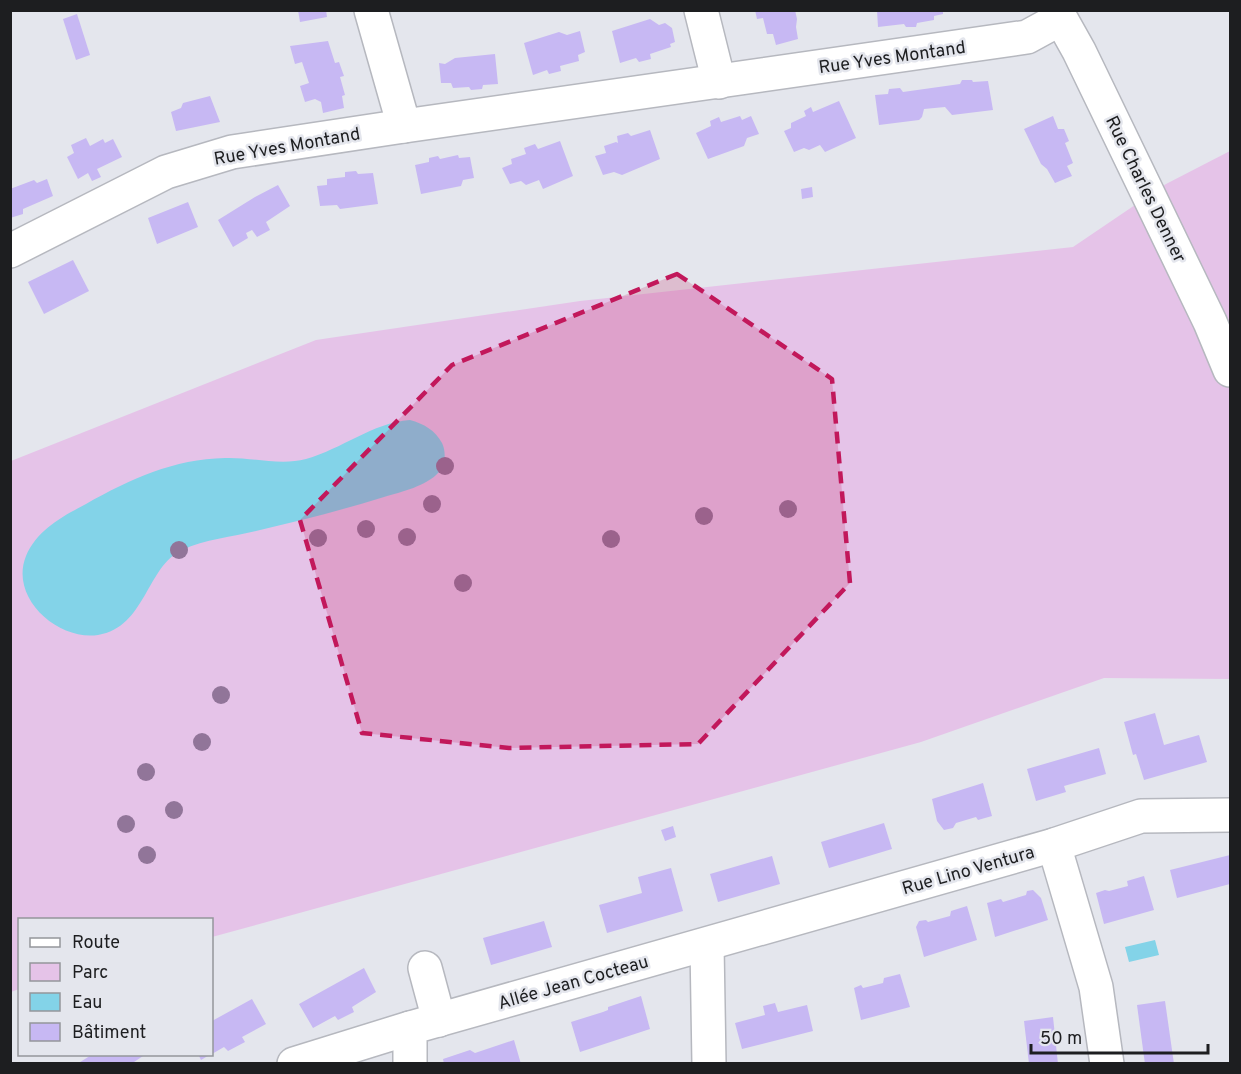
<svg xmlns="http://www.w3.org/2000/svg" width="1241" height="1074" viewBox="0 0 1241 1074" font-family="Overpass,sans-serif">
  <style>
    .green { fill: #e5c3e8 }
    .water { fill: #83d3e8 }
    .building { fill: #c7b8f3 }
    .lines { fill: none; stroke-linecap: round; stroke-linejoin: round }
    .minor-casing { stroke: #b6b8bf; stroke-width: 36 }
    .minor { stroke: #fff; stroke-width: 33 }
    .tree { fill: #917599 }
    .marked { fill: #c2185b; fill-opacity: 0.2; stroke: #c2185b; stroke-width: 4.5; stroke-dasharray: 12 8; stroke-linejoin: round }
    .labels { text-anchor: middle; stroke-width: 5; stroke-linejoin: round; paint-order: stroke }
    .street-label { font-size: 18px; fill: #1d1e20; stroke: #e4e6ed }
  </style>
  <rect width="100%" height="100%" fill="#e4e6ed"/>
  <path class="green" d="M1230 151V679L1104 678 921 742 212 937V920H20L19 989 11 992V461L316 340 580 301 1073 247 1166 184Z"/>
  <g class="water">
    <path d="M410 420C424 424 435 430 442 443 446 451 446 465 439 472 427 486 401 492 384 497 342 510 299 521 256 531 232 537 205 539 182 550 146 567 146 627 98 635 58 641 9 598 26 556 37 530 63 516 86 504 130 479 174 459 225 458 251 457 280 466 306 459 342 449 372 423 410 420Z"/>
    <path d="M1155 940 1159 955 1129 962 1125 947Z"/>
  </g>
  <g class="building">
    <path d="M298 10H326L327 17 300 22Z"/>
    <path d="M755 10H795L797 19 796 27 798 39 776 45 773 34H767L763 18 757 19Z"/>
    <path d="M877 10H943V14L934 16V20L917 23 916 27H906L904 24 878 27Z"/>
    <path d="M77 14 90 55 76 60 63 19Z"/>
    <path d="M650 19 659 25 665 23 672 28 675 42 670 44 671 47 650 54 651 59 639 62 636 58 620 63 612 31Z"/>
    <path d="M580 31 585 52 578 55 579 61 560 66 561 71 549 74 547 70 533 75 524 43 559 32 567 35Z"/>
    <path d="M328 41 335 63 339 62 344 76 340 77 345 95 342 96 344 108 323 113 321 102 315 99 305 102 300 86 309 83 302 62 295 64 290 46Z"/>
    <path d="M495 54 498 84 483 85 482 89 471 90 469 87 453 88 451 83H441L439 63 445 64 455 58Z"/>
    <path d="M962 80H972L973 82 988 81 993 110 952 115 945 107 924 109 922 117 919 120 879 125 875 95 888 94 889 89 900 88 903 92 960 84Z"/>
    <path d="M210 96 220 122 176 131 171 112 181 108 183 103Z"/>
    <path d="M839 101 856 138 825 152 820 145 809 150 804 148 794 152 784 131 791 128V123L806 116 804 111 811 107 813 112Z"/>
    <path d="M740 116 742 120 751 116 759 134 747 138 744 146 708 159 696 133 711 126 710 121 719 117 721 122Z"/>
    <path d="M1053 116 1058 129H1064L1069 141 1065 143 1073 163 1067 166 1072 176 1055 183 1047 169 1041 164 1024 129Z"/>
    <path d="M650 130 660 159 622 175 614 172 603 175 595 156 606 153 604 146 616 142 618 143 617 136 628 133 631 136Z"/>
    <path d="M86 138 90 146 103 139 105 143 113 139 122 157 97 169 101 177 92 181 88 173 78 179 67 157 74 153 71 145Z"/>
    <path d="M560 141 573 176 543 189 539 180 526 185 521 181 510 184 502 168 512 164 511 159 526 154 524 148 535 144 538 149Z"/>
    <path d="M458 155 459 158 470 157 474 178 463 180 461 186 421 194 415 165 429 162V158L438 156 440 159Z"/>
    <path d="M356 171 358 174 373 173 378 204 340 209 337 205 320 206 317 186 327 185V179L345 177V172Z"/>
    <path d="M47 179 53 196 23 209V214L10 218V189L34 180 37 183Z"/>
    <path d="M278 185 290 206 266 222 270 230 257 237 252 230 246 233 248 238 233 247 218 220 255 197Z"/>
    <path d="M812 187 813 197 802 199 801 189Z"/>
    <path d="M188 202 198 227 157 244 148 218Z"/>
    <path d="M73 260 89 291 44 314 28 282Z"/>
    <path d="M1155 713 1164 745 1199 735 1207 762 1144 780 1136 754 1133 755 1124 722Z"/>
    <path d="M1099 748 1106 774 1064 786 1066 792 1036 801 1027 769Z"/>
    <path d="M983 783 992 816 978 820 976 817 956 823 953 828 944 830 937 821 932 799Z"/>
    <path d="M884 823 892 849 829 868 821 842Z"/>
    <path d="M673 826 676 837 665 841 661 830Z"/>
    <path d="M1230 855V884L1177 898 1170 870Z"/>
    <path d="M772 856 780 884 718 902 710 874Z"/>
    <path d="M671 868 683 911 607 933 599 905 642 893 638 877Z"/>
    <path d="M1144 876 1154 910 1104 924 1096 893 1105 890 1109 891 1128 886 1127 881Z"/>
    <path d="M1033 890 1041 898 1048 920 995 937 987 903 1001 899 1003 902 1026 895 1027 891Z"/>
    <path d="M967 906 977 940 924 957 916 927 919 921 926 920 928 922 950 916 951 911Z"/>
    <path d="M544 921 552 947 491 965 483 938Z"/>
    <path d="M364 968 376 992 352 1007 354 1012 338 1020 335 1016 313 1028 299 1004Z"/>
    <path d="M900 974 910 1007 861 1020 854 988 861 985 863 988 883 983 884 978Z"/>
    <path d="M641 996 650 1029 580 1052 571 1022 603 1012 608 1010V1007Z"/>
    <path d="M252 999 266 1024 242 1037 245 1042 228 1051 224 1047 212 1054V1021Z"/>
    <path d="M1165 1001 1174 1064H1145L1137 1005Z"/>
    <path d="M775 1003 778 1012 807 1005 813 1031 742 1049 735 1023 765 1015 763 1006Z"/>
    <path d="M1053 1017 1058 1064H1029L1024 1021Z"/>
    <path d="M514 1040 521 1064H444L443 1059 470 1050 475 1053Z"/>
    <path d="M93 1054H143V1056L131 1064H77Z"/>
    <path d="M198 1054H211L201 1060Z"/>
  </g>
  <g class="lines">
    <g class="minor-casing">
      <g id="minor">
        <path d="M371 10 404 126"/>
        <path d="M701 10 719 82"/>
        <path d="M1056 10 1079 51 1210 322 1230 370"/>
        <path d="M10 251 166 172 232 152 404 126 1027 37 1060 19"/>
        <path d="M1054 845 1096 987 1107 1064"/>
        <path d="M707 945 709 1064"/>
        <path d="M425 968 439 1020"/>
        <path d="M294 1064 410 1028"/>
        <path d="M410 1064V1028L1054 845 1141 816 1230 815"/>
      </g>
    </g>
    <use href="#minor" class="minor"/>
  </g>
  <g class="tree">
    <circle cx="445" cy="466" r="9"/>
    <circle cx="432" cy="504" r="9"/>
    <circle cx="788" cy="509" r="9"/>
    <circle cx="704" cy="516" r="9"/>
    <circle cx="366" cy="529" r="9"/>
    <circle cx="407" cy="537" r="9"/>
    <circle cx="318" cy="538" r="9"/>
    <circle cx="611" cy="539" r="9"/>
    <circle cx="179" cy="550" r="9"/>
    <circle cx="463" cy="583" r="9"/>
    <circle cx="221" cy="695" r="9"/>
    <circle cx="202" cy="742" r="9"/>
    <circle cx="146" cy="772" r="9"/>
    <circle cx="174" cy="810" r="9"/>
    <circle cx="126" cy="824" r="9"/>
    <circle cx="147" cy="855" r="9"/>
  </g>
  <path class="marked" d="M677 274 832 379 850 583 698 744 509 748 362 733 300 520 452 365Z"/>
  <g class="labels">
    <g class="street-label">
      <text transform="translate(892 57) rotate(-8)" y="6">Rue Yves Montand</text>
      <text transform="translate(287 146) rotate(-10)" y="6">Rue Yves Montand</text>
      <text transform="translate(1146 189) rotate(64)" y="6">Rue Charles Denner</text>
      <text transform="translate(968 870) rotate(-16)" y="6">Rue Lino Ventura</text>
      <text transform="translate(573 982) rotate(-16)" y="6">Allée Jean Cocteau</text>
    </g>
  </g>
  <rect width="1241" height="1074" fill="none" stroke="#1d1e20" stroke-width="24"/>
  <rect x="18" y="918" width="195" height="138" fill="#e4e6ed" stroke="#94969b" stroke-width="1.5"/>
  <rect x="30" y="938" width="30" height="9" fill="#ffffff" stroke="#94969b" stroke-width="1.5"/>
  <text x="72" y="948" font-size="18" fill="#1d1e20">Route</text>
  <rect x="30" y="963" width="30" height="18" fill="#e5c3e8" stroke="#94969b" stroke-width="1.5"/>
  <text x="72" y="978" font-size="18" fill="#1d1e20">Parc</text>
  <rect x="30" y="993" width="30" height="18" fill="#83d3e8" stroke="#94969b" stroke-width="1.5"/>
  <text x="72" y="1008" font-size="18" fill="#1d1e20">Eau</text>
  <rect x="30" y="1023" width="30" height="18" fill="#c7b8f3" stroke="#94969b" stroke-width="1.5"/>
  <text x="72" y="1038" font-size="18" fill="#1d1e20">Bâtiment</text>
  <path d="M1031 1044v9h177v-9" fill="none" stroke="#1d1e20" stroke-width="3"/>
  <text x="1040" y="1044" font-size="18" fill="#1d1e20" stroke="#e4e6ed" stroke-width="4.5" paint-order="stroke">50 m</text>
</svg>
